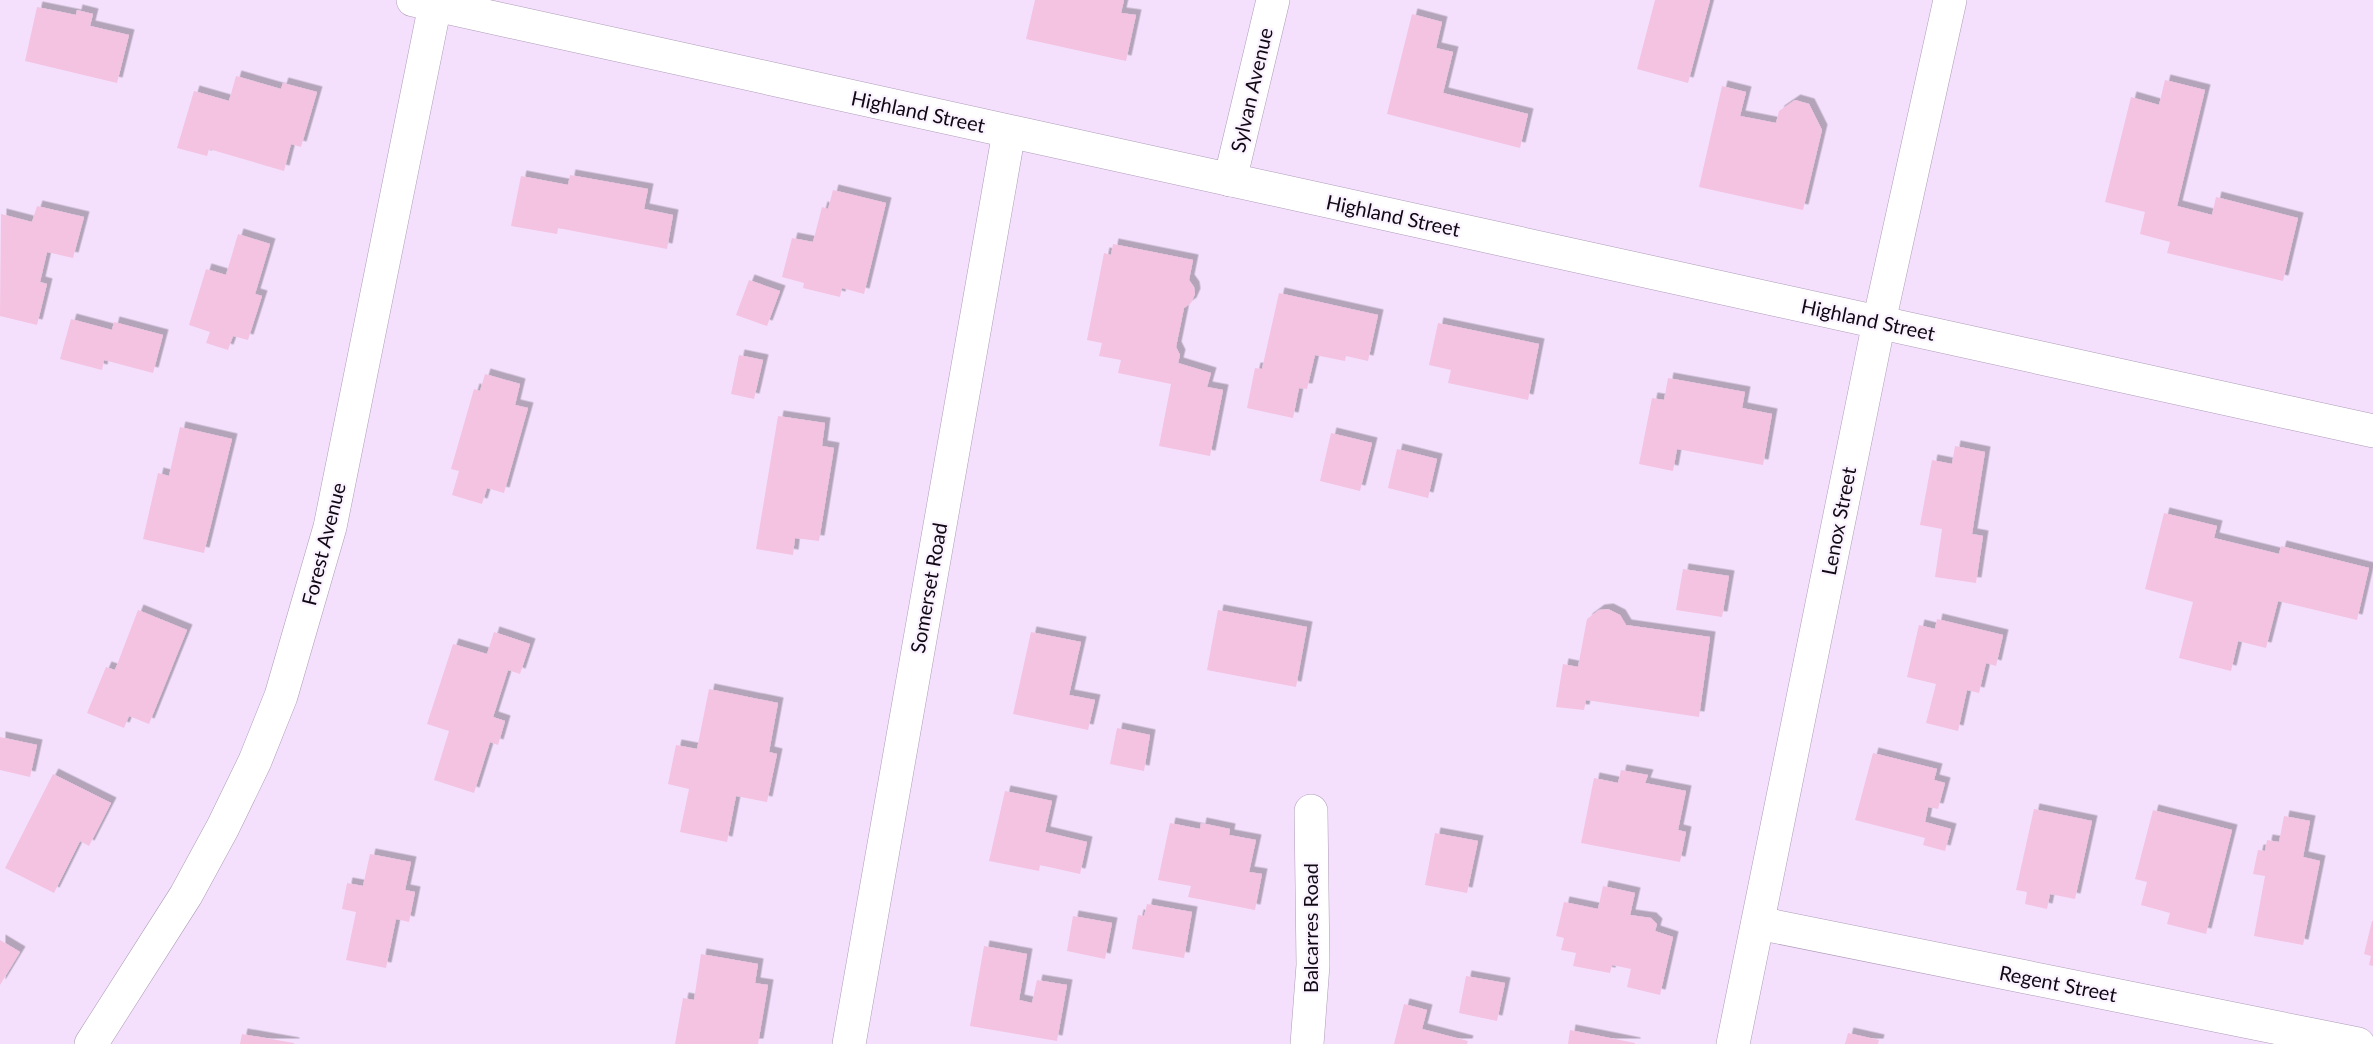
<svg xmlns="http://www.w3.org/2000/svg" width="2373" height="1044" viewBox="0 0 2373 1044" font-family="Lato,sans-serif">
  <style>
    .building { fill: #f4c3e1; filter: url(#shadow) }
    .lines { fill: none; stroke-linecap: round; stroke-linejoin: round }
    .minor-casing { stroke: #ad9bb6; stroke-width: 34 }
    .minor { stroke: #fff; stroke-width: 33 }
    .labels { text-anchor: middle; stroke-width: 4.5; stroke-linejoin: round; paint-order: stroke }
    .street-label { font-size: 20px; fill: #100913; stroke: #faf2fe }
  </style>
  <defs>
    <filter id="shadow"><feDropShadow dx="5.5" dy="-5.5" stdDeviation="0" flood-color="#0004"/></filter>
  </defs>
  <rect width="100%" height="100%" fill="#f4e0fd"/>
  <g class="building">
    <path d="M1035 0H1124L1121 13 1136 15 1126 61 1026 39Z"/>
    <path d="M1655 0H1710L1688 83 1637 69Z"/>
    <path d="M37 7 76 15 77 10 93 14 90 26 129 35 117 83 25 61Z"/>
    <path d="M1412 14 1442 22 1436 48 1453 52 1443 93 1528 114 1520 148 1387 114Z"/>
    <path d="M236 76 281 89 283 83 317 92 301 147 291 144 284 171 209 149 207 156 177 148 194 91 229 101Z"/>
    <path d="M2165 80 2205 90 2177 206 2212 215 2216 197 2298 218 2283 281 2167 253 2170 242 2140 234 2145 212 2105 202 2131 97 2159 105Z"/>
    <path d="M1722 86 1746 92 1740 116 1776 123 1779 111 1795 100 1809 104 1822 130 1803 210 1699 187Z"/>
    <path d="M570 175 648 189 644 209 673 215 667 249 558 228 557 234 511 226 521 176 568 185Z"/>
    <path d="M833 190 886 203 864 294 842 288 840 297 803 288 804 283 782 277 792 238 813 242 822 207 828 209Z"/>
    <path d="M37 206 84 217 73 258 47 252 40 282 47 284 37 325 0 316 1 214 32 222Z"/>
    <path d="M238 234 270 244 255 294 262 296 248 340 233 336 228 350 206 343 210 332 189 325 206 269 226 275Z"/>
    <path d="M1113 244 1193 260 1189 280 1194 287 1195 294 1191 303 1184 308 1176 347 1180 355 1178 363 1211 373 1207 387 1223 390 1210 456 1159 446 1171 384 1118 373 1121 360 1099 356 1102 343 1087 340 1104 253 1111 255Z"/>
    <path d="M749 280 780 291 767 326 736 315Z"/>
    <path d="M1279 293 1378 315 1368 361 1346 356 1345 361 1315 355 1307 389 1299 388 1293 418 1247 408 1255 368 1262 369Z"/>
    <path d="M71 319 112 330 114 322 163 335 153 373 104 360 102 370 60 359Z"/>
    <path d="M1438 323 1539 344 1528 400 1448 383 1451 370 1429 365Z"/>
    <path d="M739 355 763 360 754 399 731 394Z"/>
    <path d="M485 374 520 384 515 405 528 408 504 493 487 488 482 504 452 495 459 471 451 469 474 389 480 391Z"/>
    <path d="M1668 378 1745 392 1742 408 1772 414 1763 465 1677 449 1673 471 1639 464 1652 398 1664 400Z"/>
    <path d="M778 416 825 423 822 446 834 448 819 541 795 538 793 555 756 549Z"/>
    <path d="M180 427 232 439 204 553 143 539 158 473 169 476Z"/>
    <path d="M1331 433 1372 443 1360 491 1320 481Z"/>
    <path d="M1955 446 1985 452 1972 534 1983 536 1976 583 1935 577 1942 529 1920 525 1932 460 1952 464Z"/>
    <path d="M1397 449 1437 459 1428 498 1388 488Z"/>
    <path d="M2164 513 2217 526 2214 538 2279 554 2281 546 2369 568 2357 620 2278 601 2266 648 2238 641 2231 671 2179 658 2193 602 2145 589Z"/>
    <path d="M1683 569 1729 576 1722 617 1676 610Z"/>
    <path d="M1608 609 1620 615 1626 625 1710 637 1699 717 1586 700 1584 710 1556 707 1563 664 1578 667 1587 619 1599 610Z"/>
    <path d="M138 610 187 630 149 724 129 716 124 728 87 713 106 667 115 670Z"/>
    <path d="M1218 610 1307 627 1296 687 1207 670Z"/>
    <path d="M1937 619 2003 635 1996 666 1986 663 1979 693 1967 690 1958 731 1926 723 1936 684 1907 677 1919 625 1935 629Z"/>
    <path d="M494 632 530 644 520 674 508 670 493 717 505 721 498 745 490 742 474 793 434 780 449 731 427 724 453 644 487 654Z"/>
    <path d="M1031 632 1081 642 1069 695 1095 700 1088 730 1013 714Z"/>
    <path d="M709 689 778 703 769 752 777 754 767 802 736 796 727 842 680 832 689 789 668 784 676 745 697 749Z"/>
    <path d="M1117 728 1150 735 1144 771 1110 764Z"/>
    <path d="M0 737 37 745 30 777 0 770Z"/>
    <path d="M1873 753 1937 769 1934 780 1945 783 1938 809 1928 807 1925 822 1951 829 1945 851 1923 845 1925 838 1855 820Z"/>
    <path d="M1621 770 1648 775 1645 783 1686 791 1678 830 1686 832 1680 862 1581 843 1594 778 1618 783Z"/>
    <path d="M53 774 111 803 89 846 80 841 54 893 5 868Z"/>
    <path d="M1005 791 1052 801 1045 832 1087 842 1080 874 1040 865 1039 871 989 861Z"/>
    <path d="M2034 809 2092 821 2075 899 2050 894 2047 909 2025 904 2027 892 2016 890Z"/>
    <path d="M2153 810 2232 830 2206 934 2167 924 2170 913 2141 905 2147 882 2135 879Z"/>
    <path d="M2284 816 2310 821 2303 857 2320 861 2303 945 2254 936 2265 876 2253 874 2258 850 2265 851 2267 840 2279 842Z"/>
    <path d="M1170 823 1200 829 1201 823 1230 829 1229 835 1256 840 1249 872 1262 874 1255 910 1188 897 1191 886 1158 880Z"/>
    <path d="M1435 833 1478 841 1467 893 1425 885Z"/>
    <path d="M370 854 411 862 405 890 415 892 409 922 396 919 386 968 346 960 356 912 342 909 347 883 363 886Z"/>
    <path d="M1603 886 1635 893 1630 915 1651 918 1657 924 1655 931 1673 937 1660 995 1627 987 1631 969 1612 965 1610 973 1573 966 1576 953 1561 950 1564 938 1556 936 1564 902 1598 909Z"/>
    <path d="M1147 904 1192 912 1184 958 1132 949 1138 915 1144 916Z"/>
    <path d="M1073 916 1112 923 1105 959 1067 951Z"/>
    <path d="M2372 921H2373V966L2369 965 2371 956 2364 954Z"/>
    <path d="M0 940 20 952 0 985Z"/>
    <path d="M984 946 1027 954 1019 1000 1032 1003 1037 980 1067 985 1057 1041 970 1026Z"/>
    <path d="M701 954 758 964 755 983 768 985 758 1044H675L683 998 694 1000Z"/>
    <path d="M1466 976 1505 983 1497 1021 1459 1013Z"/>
    <path d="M1404 1004 1427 1010 1422 1029 1468 1041 1467 1044H1394Z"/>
    <path d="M1570 1030 1635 1043V1044H1568Z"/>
    <path d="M1848 1033 1879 1040 1878 1044H1845Z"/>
    <path d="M242 1034 294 1043V1044H240Z"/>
  </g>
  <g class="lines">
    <g class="minor-casing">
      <g id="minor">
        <path d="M413 0 2373 431"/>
        <path d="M1230 180 1273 0"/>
        <path d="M1758 923 2358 1044"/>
        <path d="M91 1044 186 895 223 827 255 761 281 696 330 527 436 0"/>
        <path d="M849 1044 1009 132"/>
        <path d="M1307 1044 1313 965 1311 811"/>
        <path d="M1733 1044 1879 322 1950 0"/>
      </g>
    </g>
    <use href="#minor" class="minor"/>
  </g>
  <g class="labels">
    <g class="street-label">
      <text transform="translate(1252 90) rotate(-77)" y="7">Sylvan Avenue</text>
      <text transform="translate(918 112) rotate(12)" y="7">Highland Street</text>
      <text transform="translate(1393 216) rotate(12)" y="7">Highland Street</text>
      <text transform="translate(1868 320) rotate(12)" y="7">Highland Street</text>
      <text transform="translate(1839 521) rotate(-79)" y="7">Lenox Street</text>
      <text transform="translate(324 544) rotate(-76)" y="7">Forest Avenue</text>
      <text transform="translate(929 588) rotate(-80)" y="7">Somerset Road</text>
      <text transform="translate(1311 928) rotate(-90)" y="7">Balcarres Road</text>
      <text transform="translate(2058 984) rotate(11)" y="7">Regent Street</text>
    </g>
  </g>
</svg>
